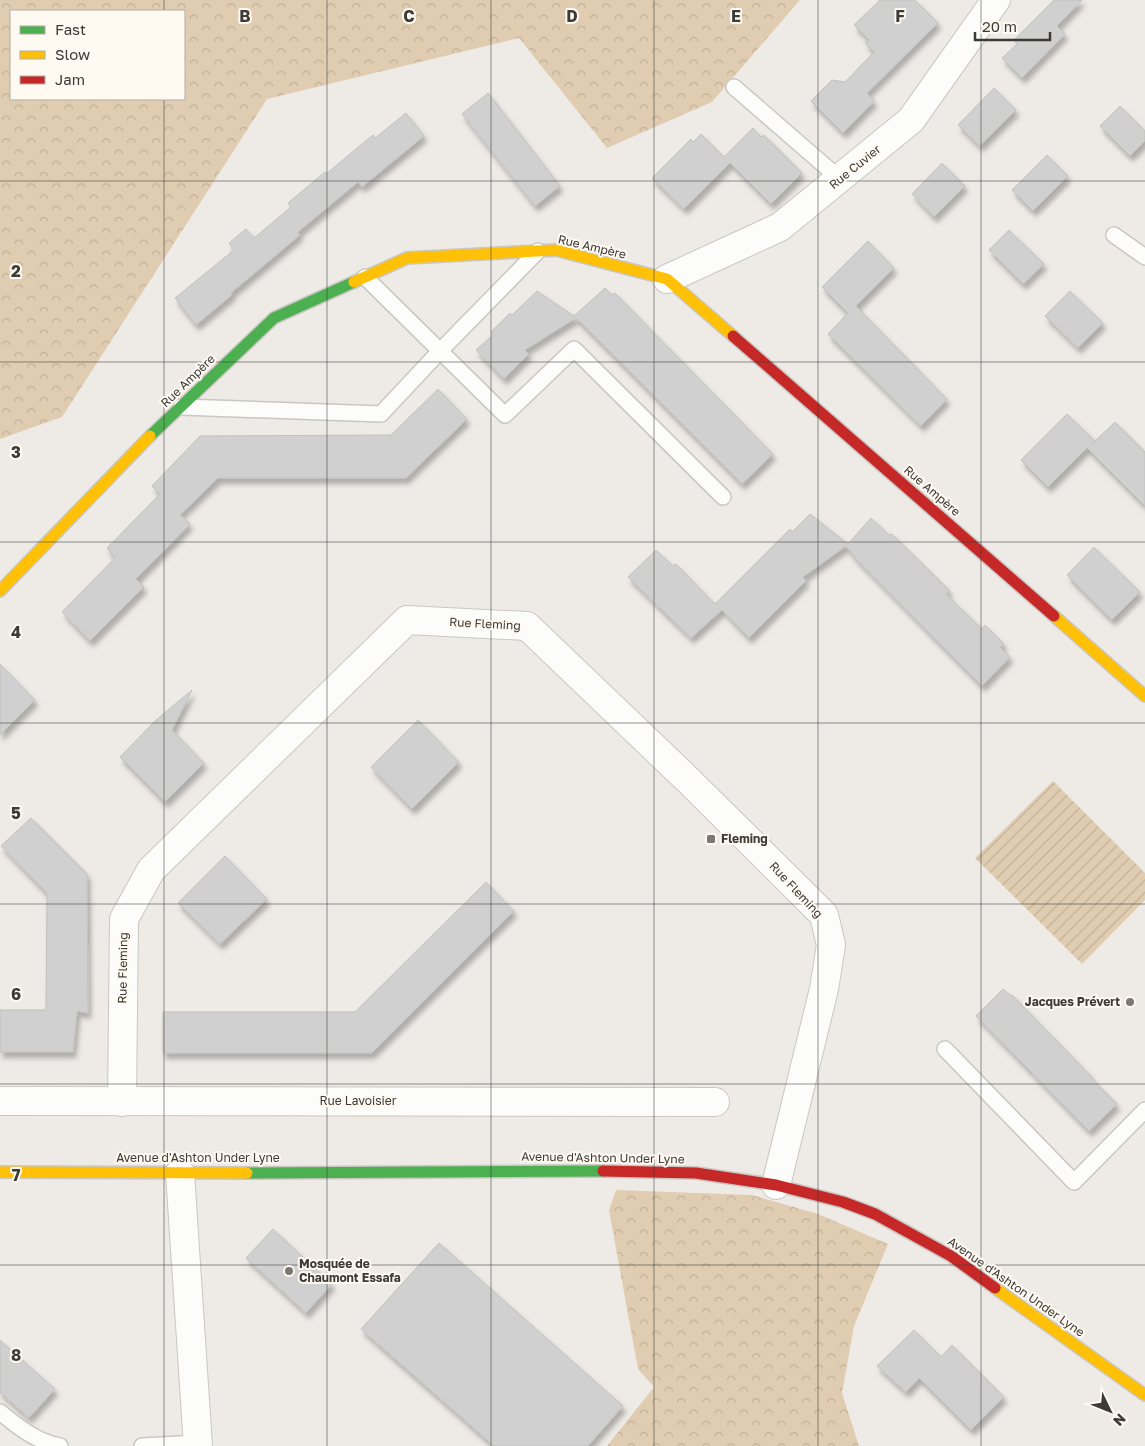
<svg xmlns="http://www.w3.org/2000/svg" width="1145" height="1446" viewBox="0 0 1145 1446" font-family="'Golos Text',sans-serif">
  <style>
    .forest { fill: url(#forest-crowns); fill-rule: evenodd }
    .garden { fill: url(#garden-furrows) }
    .building { fill: #cfd0cf; stroke: #c1c1c0; filter: url(#shadow) }
    .lines { fill: none; stroke-linecap: round; stroke-linejoin: round }
    .lane-casing { stroke: #cac7c3; stroke-width: 18 }
    .street-casing { stroke: #cac7c3; stroke-width: 30 }
    .fast-casing { stroke: #cac7c3; stroke-width: 14 }
    .slow-casing { stroke: #cac7c3; stroke-width: 14 }
    .jam-casing { stroke: #cac7c3; stroke-width: 14 }
    .lane { stroke: #fcfcfb; stroke-width: 15 }
    .street { stroke: #fcfcfb; stroke-width: 28 }
    .fast { stroke: #4caf50; stroke-width: 11 }
    .slow { stroke: #ffc107; stroke-width: 11 }
    .jam { stroke: #c62828; stroke-width: 11 }
    .grid { fill: none; stroke: #3d3a37; stroke-width: 1; stroke-opacity: 0.55 }
    .poi-dot { fill: #7b7874; stroke: #fef9f1; stroke-width: 2 }
    .labels { text-anchor: middle; stroke-width: 4; stroke-linejoin: round; paint-order: stroke }
    .street-label { font-size: 12px; fill: #3d3a37; stroke: #fef9f1 }
    .poi-label { font-size: 12px; font-weight: bold; fill: #3d3a37; stroke: #fef9f1; text-anchor: start }
    .grid-label { font-size: 16px; text-anchor: middle; font-weight: bold; fill: #3d3a37; stroke: #fef9f1; stroke-width: 4; stroke-linejoin: round; paint-order: stroke }
  </style>
  <defs>
    <pattern id="forest-crowns" width="20" height="18" patternUnits="userSpaceOnUse" patternTransform="scale(1.25)"><rect width="20" height="18" fill="#e0cdb1"/><path d="M2 6a3 3 0 1 1 6 0M12 15a3 3 0 1 1 6 0" fill="none" stroke="#c1b199"/></pattern>
    <pattern id="garden-furrows" width="10" height="10" patternUnits="userSpaceOnUse" patternTransform="scale(1.25)"><rect width="10" height="10" fill="#e0cdb1"/><path d="M-1 1l2-2M0 10L10 0M9 11l2-2" fill="none" stroke="#c1b199"/></pattern>
    <filter id="shadow"><feDropShadow dx="3" dy="5.5" stdDeviation="2.5" flood-color="#0004"/></filter>
  </defs>
  <rect width="100%" height="100%" fill="#eeeae6"/>
  <g class="forest">
    <path d="M0 0H800L712 102 607 148 519 38 267 99 62 417 0 439ZM11 11H184V99H11Z"/>
    <path d="M616 1190 752 1195 818 1214 888 1244 854 1326 842 1393 859 1446H607L654 1387 638 1369 609 1210Z"/>
  </g>
  <path class="garden" d="M1053 781 1145 873V900L1082 964 975 858Z"/>
  <g class="building">
    <path d="M880 0H915L938 23 867 93 874 101 843 133 811 101 832 80 845 82 874 52 865 43 869 40 854 25Z"/>
    <path d="M1054 0H1082L1057 26 1065 34 1022 78 1002 58 1017 44 1014 40Z"/>
    <path d="M994 88 1016 110 980 146 958 125Z"/>
    <path d="M488 93 560 186 535 206 462 114Z"/>
    <path d="M1120 106 1145 131V141L1130 156 1100 126Z"/>
    <path d="M406 113 424 136 362 187 358 182 298 232 300 235 231 293 232 295 196 325 175 298 234 250 229 243 246 229 254 238 291 207 288 203 325 172 326 174 373 135 375 138Z"/>
    <path d="M753 128 761 137 764 135 802 173 771 204 730 163 684 209 652 178 691 139 693 142 701 134 724 157Z"/>
    <path d="M1047 155 1068 176 1033 211 1012 190Z"/>
    <path d="M942 163 965 186 934 217 912 194Z"/>
    <path d="M1009 230 1044 264 1023 284 989 250Z"/>
    <path d="M868 241 894 268 856 306 947 399 921 426 828 334 848 313 822 287Z"/>
    <path d="M605 288 612 295 615 293 773 454 742 484 576 318 525 350 529 354 504 379 476 350 493 335 491 332 510 313 512 315 537 291 574 316Z"/>
    <path d="M1070 291 1103 323 1078 348 1045 316Z"/>
    <path d="M438 389 467 419 406 478H218L180 515 190 524 136 579 144 587 90 641 62 612 115 558 107 548 160 494 152 486 200 436 391 435Z"/>
    <path d="M1067 414 1095 441 1092 444 1115 422 1145 452V506L1087 448 1048 487 1021 460Z"/>
    <path d="M810 514 848 544 871 518 889 535 892 534 935 576 950 591 946 594 982 629 985 625 1004 644 1000 647 1010 657 982 686 857 560 846 546 803 577 806 581 749 638 722 610 691 638 628 577 656 550 673 566 676 564 715 604 790 529 792 532Z"/>
    <path d="M1094 547 1140 592 1112 620 1067 575Z"/>
    <path d="M0 664 35 700 0 735Z"/>
    <path d="M192 690 172 730 204 763 165 802 120 757 156 720Z"/>
    <path d="M418 720 459 762 412 809 371 767Z"/>
    <path d="M31 818 87 874 88 1013 77 1011 73 1052H0V1010H46L47 893 1 846Z"/>
    <path d="M225 856 267 899 220 944 178 903Z"/>
    <path d="M486 882 514 911 372 1053H163V1012H355Z"/>
    <path d="M1003 989 1011 996 1012 995 1093 1078 1092 1079 1117 1104 1089 1131 976 1016Z"/>
    <path d="M273 1229 332 1284 306 1313 246 1258Z"/>
    <path d="M439 1243 623 1406 588 1446H494L361 1329Z"/>
    <path d="M914 1330 941 1357 952 1345 1004 1397 971 1430 919 1378 906 1392 877 1366Z"/>
    <path d="M0 1340 55 1389 29 1418 0 1392Z"/>
  </g>
  <g class="lines">
    <g class="lane-casing">
      <g id="lane">
        <path d="M734 87 840 179"/>
        <path d="M1114 235 1145 257"/>
        <path d="M365 277 505 415 574 349 723 497"/>
        <path d="M181 407 381 414 440 351 538 251"/>
        <path d="M945 1049 1074 1182 1145 1110"/>
        <path d="M0 1412C18 1427 37 1442 60 1446"/>
        <path d="M142 1446 198 1443"/>
      </g>
    </g>
    <g class="street-casing">
      <g id="street">
        <path d="M667 279 780 227 911 120 996 0"/>
        <path d="M0 1101 715 1102"/>
        <path d="M122 1102 124 919 151 870 407 620 527 626 688 780 824 915 831 945 824 989 776 1185"/>
        <path d="M180 1173 198 1446"/>
      </g>
    </g>
    <g class="fast-casing">
      <g id="fast">
        <path d="M150 436 274 318 354 282"/>
        <path d="M247 1173 603 1171"/>
      </g>
    </g>
    <g class="slow-casing">
      <g id="slow">
        <path d="M354 282 407 258 556 250 667 279 733 336"/>
        <path d="M0 591 150 436"/>
        <path d="M1054 616 1145 696"/>
        <path d="M0 1172 247 1173"/>
        <path d="M995 1288 1145 1395"/>
      </g>
    </g>
    <g class="jam-casing">
      <g id="jam">
        <path d="M733 336 1054 616"/>
        <path d="M603 1171 696 1173 776 1185 843 1202 875 1214 951 1256 995 1288"/>
      </g>
    </g>
    <use href="#lane" class="lane"/>
    <use href="#street" class="street"/>
    <use href="#fast" class="fast"/>
    <use href="#slow" class="slow"/>
    <use href="#jam" class="jam"/>
  </g>
  <path class="grid" d="M164 0V11M327 0V1446M491 0V1446M654 0V1446M818 0V1446M981 0V1446M164 99V1446M0 181H1145M0 362H1145M0 542H1145M0 723H1145M0 904H1145M0 1084H1145M0 1265H1145"/>
  <g class="poi-dot">
    <rect x="706" y="834" width="10" height="10" rx="2.5"/>
    <circle cx="1130" cy="1002" r="5"/>
    <circle cx="289" cy="1271" r="5"/>
  </g>
  <g class="labels">
    <g class="street-label">
      <text transform="translate(855 167) rotate(-39)" y="4">Rue Cuvier</text>
      <text transform="translate(592 247) rotate(13)" y="4">Rue Ampère</text>
      <text transform="translate(188 381) rotate(-44)" y="4">Rue Ampère</text>
      <text transform="translate(932 491) rotate(41)" y="4">Rue Ampère</text>
      <text transform="translate(485 624) rotate(3)" y="4">Rue Fleming</text>
      <text transform="translate(796 890) rotate(47)" y="4">Rue Fleming</text>
      <text transform="translate(123 968) rotate(-89)" y="4">Rue Fleming</text>
      <text x="358" y="1105">Rue Lavoisier</text>
      <text x="198" y="1162">Avenue d'Ashton Under Lyne</text>
      <text transform="translate(603 1158) rotate(1)" y="4">Avenue d'Ashton Under Lyne</text>
      <text transform="translate(1016 1287) rotate(35)" y="4">Avenue d'Ashton Under Lyne</text>
    </g>
    <g class="poi-label">
      <text x="721" y="843">Fleming</text>
      <text x="1120" y="1006" text-anchor="end">Jacques Prévert</text>
      <text x="299" y="1268">Mosquée de<tspan x="299" dy="14">Chaumont Essafa</tspan></text>
    </g>
  </g>
  <g class="grid-label">
    <text x="245" y="22">B</text>
    <text x="409" y="22">C</text>
    <text x="572" y="22">D</text>
    <text x="736" y="22">E</text>
    <text x="900" y="22">F</text>
    <text x="16" y="277">2</text>
    <text x="16" y="458">3</text>
    <text x="16" y="638">4</text>
    <text x="16" y="819">5</text>
    <text x="16" y="1000">6</text>
    <text x="16" y="1181">7</text>
    <text x="16" y="1361">8</text>
  </g>
  <rect x="10" y="10" width="175" height="90" fill="#fef9f1" stroke="#b1ada7"/>
  <rect x="20" y="26" width="25" height="8" fill="#4caf50" stroke="#b1ada7"/>
  <text x="55" y="35" font-size="15" fill="#3d3a37">Fast</text>
  <rect x="20" y="51" width="25" height="8" fill="#ffc107" stroke="#b1ada7"/>
  <text x="55" y="60" font-size="15" fill="#3d3a37">Slow</text>
  <rect x="20" y="76" width="25" height="8" fill="#c62828" stroke="#b1ada7"/>
  <text x="55" y="85" font-size="15" fill="#3d3a37">Jam</text>
  <g transform="translate(1110 1411) rotate(133)" stroke="#fef9f1" stroke-width="4" paint-order="stroke">
  <path d="M0-4L9 19L0 12L-9 19Z" fill="#3d3a37"/>
  <text y="-8" font-size="14" font-weight="bold" text-anchor="middle" fill="#3d3a37">N</text>
  </g>
  <path d="M975 32v8h75v-8" fill="none" stroke="#3d3a37" stroke-width="2.5"/>
  <text x="982" y="32" font-size="15" fill="#3d3a37" stroke="#fef9f1" stroke-width="4" paint-order="stroke">20 m</text>
</svg>
